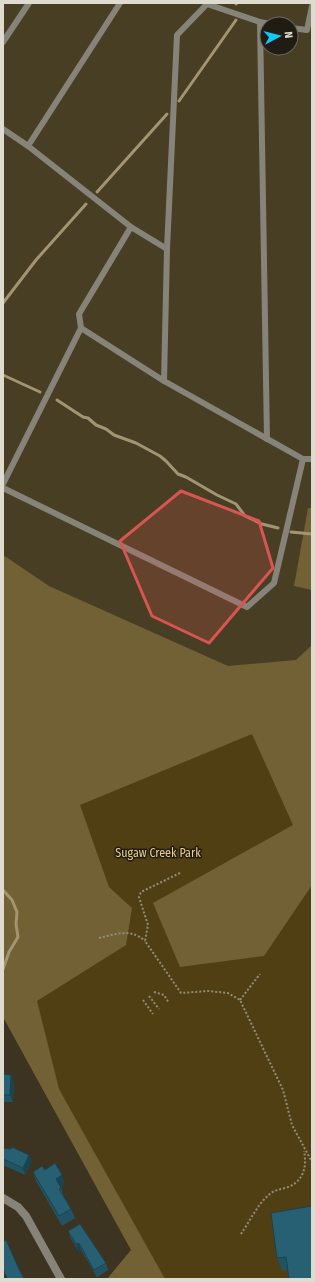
<svg xmlns="http://www.w3.org/2000/svg" width="315" height="1282" viewBox="0 0 315 1282" font-family="'Fira Sans Condensed',sans-serif">
  <style>
    .built { fill: #483e24; fill-rule: evenodd }
    .green { fill: #4f3f13 }
    .forest { fill: #726134 }
    .lines { fill: none; stroke-linecap: round; stroke-linejoin: round }
    .stream { stroke: #a39572; stroke-width: 3 }
    .path { stroke: #938d7d; stroke-width: 2; stroke-dasharray: 2 2; stroke-linecap: butt }
    .service { stroke: #868379; stroke-width: 6 }
    .minor { stroke: #868379; stroke-width: 8 }
    .wall { fill: #225363 }
    .shaded-wall { fill: #1b4350 }
    .building { fill: #276073; stroke: #1b4350 }
    .marked { fill: #d85552; fill-opacity: 0.2; stroke: #d85552; stroke-width: 3; stroke-linejoin: round }
    .labels { text-anchor: middle; stroke-width: 3; stroke-linejoin: round; paint-order: stroke }
    .park-label { font-size: 12px; fill: #eccf87; stroke: #201c14 }
  </style>
  <rect width="100%" height="100%" fill="#3c3421"/>
  <path class="built" d="M3 3H312V671L278 690 3 609ZM267 24H291V48H267Z"/>
  <path class="green" d="M3 609 278 690 312 671V1279H107L131 1250 3 1017Z"/>
  <g class="forest">
    <path d="M308 508H312V590L294 586Z"/>
    <path d="M3 555 49 586 228 666 296 660 312 645V885L264 956 180 967 153 903 293 825 252 734 80 805 109 887 132 908 126 945 37 1001 59 1089 165 1279H107L131 1250 3 1017Z"/>
  </g>
  <g class="lines">
    <g class="stream">
      <path d="M236 4 237 3"/>
      <path d="M179 101 236 20"/>
      <path d="M97 192 167 114"/>
      <path d="M3 303 36 260 86 204"/>
      <path d="M3 375 40 392"/>
      <path d="M57 400 83 417 88 418 96 425 106 429 114 435 136 443 160 456 166 461 178 474 186 477 217 495 236 504 245 516 262 524 278 528"/>
      <path d="M291 532 312 534"/>
      <path d="M3 890 12 900 17 912 16 924 18 937 9 952 3 969"/>
    </g>
    <g class="path">
      <path d="M180 873 141 892 139 897 148 925 145 941 181 993 208 991 228 993 240 1000 283 1090 292 1125 312 1162"/>
      <path d="M99 938C116 934 131 928 145 941"/>
      <path d="M154 992 164 995 169 1003"/>
      <path d="M149 996 159 1009"/>
      <path d="M143 1000 153 1014"/>
      <path d="M240 1000 260 974"/>
      <path d="M241 1234C250 1221 258 1203 271 1193 275 1190 282 1189 288 1187 304 1181 307 1166 304 1151"/>
    </g>
    <g class="service">
      <path d="M260 22 270 24"/>
      <path d="M291 28 307 30 312 6"/>
      <path d="M3 42 29 3"/>
      <path d="M3 129 28 146 120 3"/>
      <path d="M28 146 131 227 167 249 164 381 81 328 79 314 131 227"/>
      <path d="M167 249 177 35 207 4 260 22 267 439"/>
      <path d="M303 459H312"/>
      <path d="M3 484 81 328"/>
      <path d="M3 488 247 607 274 583 303 459 164 381"/>
    </g>
    <path class="minor" d="M3 1198 18 1207 26 1216 61 1279"/>
  </g>
  <g class="wall">
    <path d="M3 1074 14 1082 13 1102H3Z"/>
    <path d="M3 1148 32 1162 25 1175 3 1165Z"/>
    <path d="M45 1170 65 1184 61 1187 64 1197 71 1209 75 1218 62 1226 36 1181 33 1172Z"/>
    <path d="M312 1206 288 1270 282 1271 277 1258Z"/>
    <path d="M68 1231 106 1263 108 1270 97 1277 81 1250 79 1252 71 1239Z"/>
  </g>
  <g class="shaded-wall">
    <path d="M11 1075 14 1082 13 1102 10 1095Z"/>
    <path d="M29 1155 32 1162 25 1175 23 1168Z"/>
    <path d="M62 1175 65 1184 59 1188 56 1179Z"/>
    <path d="M79 1243 81 1250 79 1252 76 1244Z"/>
  </g>
  <g class="building">
    <path d="M3 1074 11 1075 10 1095H3Z"/>
    <path d="M12 1147 29 1155 23 1168 3 1159V1148L11 1149Z"/>
    <path d="M55 1163 62 1175 56 1179 61 1188 59 1189 71 1209 59 1216 33 1172 42 1166 45 1170Z"/>
    <path d="M312 1206V1279H289L286 1257 277 1258 271 1213Z"/>
    <path d="M80 1224 106 1263 94 1270 79 1243 76 1244 68 1231Z"/>
    <path d="M6 1240 19 1269 24 1279H8L6 1276 3 1269V1242Z"/>
  </g>
  <path class="marked" d="M181 491 259 521 273 568 209 643 152 616 120 541Z"/>
  <g class="labels">
    <g class="park-label">
      <text x="158" y="857">Sugaw Creek Park</text>
    </g>
  </g>
  <rect width="315" height="1282" fill="none" stroke="#dfdbcf" stroke-width="8"/>
  <g transform="translate(279 36) rotate(83)"><circle r="19" fill="#201c14" stroke="#6c685f"/>
  <path d="M0-3L7 15L0 10L-7 15Z" fill="#0ecafa"/>
  <text y="-6" font-size="11" font-weight="bold" text-anchor="middle" fill="#dfdbcf">N</text>
  </g>
</svg>
